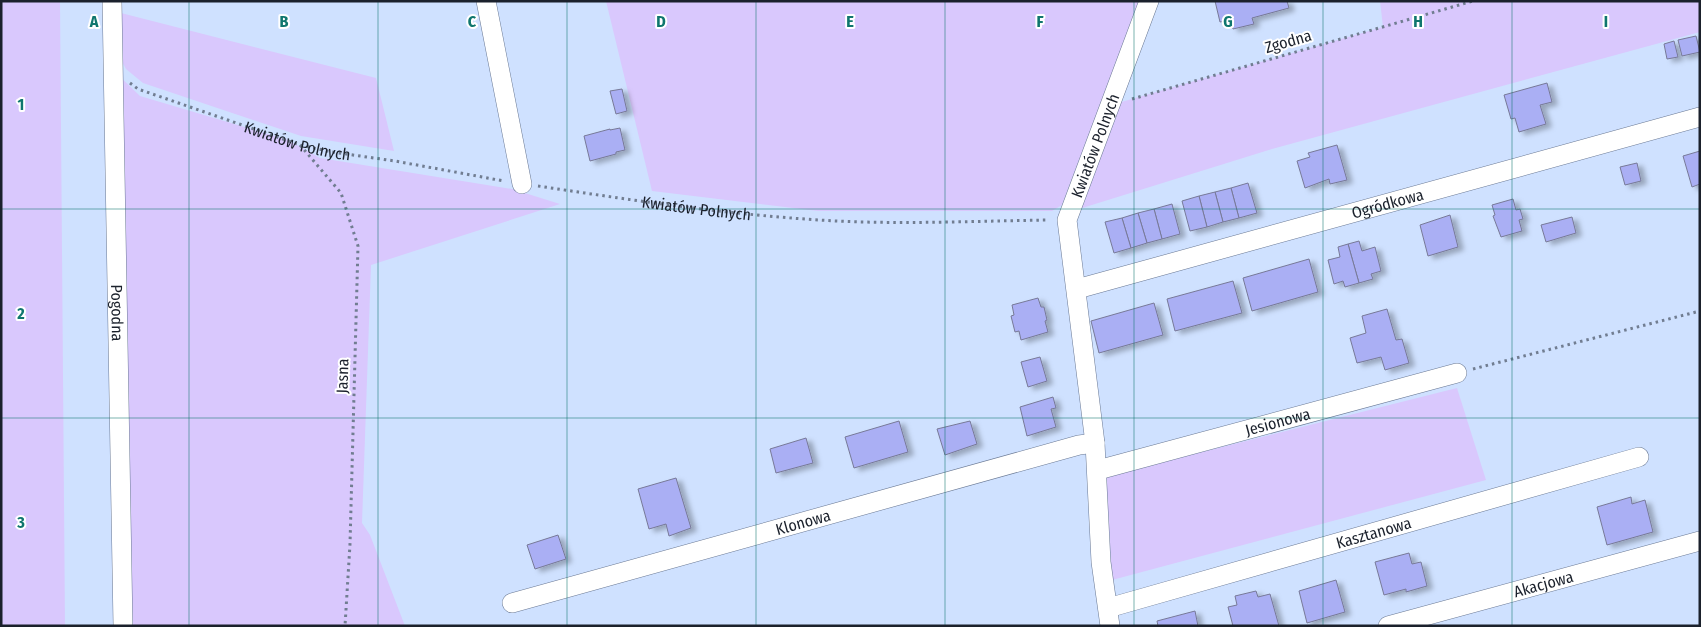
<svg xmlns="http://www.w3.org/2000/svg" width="1701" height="627" viewBox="0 0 1701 627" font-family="'Fira Sans Condensed',sans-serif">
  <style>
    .green { fill: #d9c8fd }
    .building { fill: #aaaff4; stroke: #777997; filter: url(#shadow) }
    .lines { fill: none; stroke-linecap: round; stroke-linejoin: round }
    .minor-casing { stroke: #6a7994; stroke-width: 20 }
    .path { stroke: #717d91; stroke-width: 3; stroke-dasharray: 2.5 4; stroke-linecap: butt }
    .minor { stroke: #fff; stroke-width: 19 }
    .grid { fill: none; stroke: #0f766e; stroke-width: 1; stroke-opacity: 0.55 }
    .labels { text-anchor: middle; stroke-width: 4; stroke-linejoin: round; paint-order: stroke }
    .street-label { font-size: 16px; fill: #1b212c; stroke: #fff }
    .grid-label { font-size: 16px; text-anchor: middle; font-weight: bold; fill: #0f766e; stroke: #fff; stroke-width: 4; stroke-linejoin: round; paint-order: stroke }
  </style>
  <defs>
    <filter id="shadow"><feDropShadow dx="5.5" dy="3" stdDeviation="2.5" flood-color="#0004"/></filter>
  </defs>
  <rect width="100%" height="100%" fill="#cfe1ff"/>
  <g class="green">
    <path d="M1 1H60L65 626H1Z"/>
    <path d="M606 1H1140L1062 205 1052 211H818L652 191Z"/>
    <path d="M1380 1H1700V32L1272 149 1079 209 1118 103 1383 27Z"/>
    <path d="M121 13 376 78 394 151 301 136 143 83 126 69 120 58Z"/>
    <path d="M112 69 140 96 288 140 320 158 512 189 560 204 371 265 362 523 370 535 405 626H123Z"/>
    <path d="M1457 388 1486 480 1112 580 1106 476Z"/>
  </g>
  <g class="building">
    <path d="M1215 1H1287L1289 8 1252 18 1254 24 1233 29 1230 20 1220 22Z"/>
    <path d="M1696 36 1700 52 1682 56 1678 40Z"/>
    <path d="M1674 41 1678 57 1667 59 1664 44Z"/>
    <path d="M1547 83 1552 102 1540 105 1546 124 1519 132 1515 118 1511 119 1504 95Z"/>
    <path d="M622 89 627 111 616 114 610 91Z"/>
    <path d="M620 128 625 150 616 152V154L590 161 584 136 610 129V130Z"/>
    <path d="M1337 145 1347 180 1330 184 1329 179 1305 188 1297 161 1310 157 1308 153Z"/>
    <path d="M1700 151V184L1692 187 1683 156Z"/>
    <path d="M1637 163 1641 181 1625 185 1620 167Z"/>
    <path d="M1248 183 1257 213 1239 218 1231 188Z"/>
    <path d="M1231 188 1239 218 1223 222 1215 192Z"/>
    <path d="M1215 192 1223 222 1207 227 1199 196Z"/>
    <path d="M1199 196 1207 227 1190 231 1182 201Z"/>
    <path d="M1513 199 1516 210 1520 209 1523 219 1519 220 1522 231 1501 237 1493 216 1495 215 1492 205Z"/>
    <path d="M1172 204 1180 234 1162 239 1154 209Z"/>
    <path d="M1154 209 1162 239 1147 243 1138 213Z"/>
    <path d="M1138 213 1147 243 1131 248 1122 218Z"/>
    <path d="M1450 215 1458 247 1428 256 1420 225Z"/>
    <path d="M1572 217 1576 233 1546 242 1541 225Z"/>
    <path d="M1122 218 1131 248 1114 253 1105 222Z"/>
    <path d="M1359 241 1362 251 1375 247 1381 271 1371 274 1373 279 1359 283 1348 244Z"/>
    <path d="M1348 244 1359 283 1345 287 1343 281 1334 284 1328 260 1340 257 1338 247Z"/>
    <path d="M1309 259 1318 292 1252 311 1243 278Z"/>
    <path d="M1233 281 1242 313 1175 331 1167 299Z"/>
    <path d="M1038 298 1041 307H1044L1047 320 1045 321 1048 332 1021 340 1019 331 1015 332 1011 316 1014 315 1012 305Z"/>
    <path d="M1154 303 1163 335 1099 353 1091 321Z"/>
    <path d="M1387 309 1396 340 1402 339 1409 363 1385 370 1381 357 1357 363 1350 338 1366 333 1362 316Z"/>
    <path d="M1040 357 1047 381 1028 387 1021 362Z"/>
    <path d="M1053 397 1056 408 1051 409 1056 427 1027 436 1020 407Z"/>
    <path d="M899 421 908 452 854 468 845 437Z"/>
    <path d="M970 421 977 444 945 455 937 429Z"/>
    <path d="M806 438 813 463 776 473 770 449Z"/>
    <path d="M676 478 691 528 669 536 666 524 649 529 638 489Z"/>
    <path d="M1631 497 1632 504 1645 500 1653 532 1607 545 1597 507Z"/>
    <path d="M558 535 566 559 535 569 527 545Z"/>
    <path d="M1409 553 1412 564 1421 562 1427 586 1406 592V589L1384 595 1375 562Z"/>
    <path d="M1336 580 1345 612 1307 623 1299 591Z"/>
    <path d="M1256 591 1258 597 1270 594 1279 626H1233L1228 607 1237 605 1235 596Z"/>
    <path d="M1195 611 1198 626H1158L1157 621Z"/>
  </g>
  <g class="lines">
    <g class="minor-casing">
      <g id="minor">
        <path id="s3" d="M112 1 123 626"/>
        <path d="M486 1 522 184"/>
        <path id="s4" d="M1077 289 1700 117"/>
        <path id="s5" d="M1098 470 1457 373"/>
        <path id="s6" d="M512 603 1079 445 1095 443"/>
        <path id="s7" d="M1108 608 1639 457"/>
        <path id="s8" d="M1110 626 1101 562 1095 443 1067 220 1149 1"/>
        <path id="s9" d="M1388 626 1700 541"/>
      </g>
    </g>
    <g class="path">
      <path id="s1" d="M130 83 138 89 300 145 332 152 395 161 504 181"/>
      <path d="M1132 99 1473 1"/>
      <path d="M300 145 341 193 358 246 350 544 345 626"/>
      <path id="s2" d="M538 186C631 200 724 214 819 220 895 225 973 221 1049 220"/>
      <path d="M1473 369 1700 311"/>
    </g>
    <use href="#minor" class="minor"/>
  </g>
  <path class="grid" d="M189 1V626M378 1V626M567 1V626M756 1V626M945 1V626M1134 1V626M1323 1V626M1512 1V626M1 209H1700M1 418H1700"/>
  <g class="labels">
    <g class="street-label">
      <text transform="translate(1288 41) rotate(-16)" y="6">Zgodna</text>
      <text dy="6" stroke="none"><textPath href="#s1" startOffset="178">Kwiatów Polnych</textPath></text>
      <text dy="6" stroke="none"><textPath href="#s8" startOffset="488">Kwiatów Polnych</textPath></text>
      <text dy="6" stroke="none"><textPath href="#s4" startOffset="322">Ogródkowa</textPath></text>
      <text dy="6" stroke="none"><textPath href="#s2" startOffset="160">Kwiatów Polnych</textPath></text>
      <text dy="6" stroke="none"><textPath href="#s3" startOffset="312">Pogodna</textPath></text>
      <text transform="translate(342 376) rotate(-88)" y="6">Jasna</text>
      <text dy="6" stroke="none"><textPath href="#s5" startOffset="186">Jesionowa</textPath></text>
      <text dy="6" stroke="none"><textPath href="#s6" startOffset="302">Klonowa</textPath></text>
      <text dy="6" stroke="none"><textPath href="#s7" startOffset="276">Kasztanowa</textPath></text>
      <text dy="6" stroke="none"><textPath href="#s9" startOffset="161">Akacjowa</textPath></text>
    </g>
  </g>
  <g class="grid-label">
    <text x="94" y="27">A</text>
    <text x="284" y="27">B</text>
    <text x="472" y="27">C</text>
    <text x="661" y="27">D</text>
    <text x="850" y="27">E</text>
    <text x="1040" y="27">F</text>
    <text x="1228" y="27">G</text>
    <text x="1418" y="27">H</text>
    <text x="1606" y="27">I</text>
    <text x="21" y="110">1</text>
    <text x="21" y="319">2</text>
    <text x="21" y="528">3</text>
  </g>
  <rect width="1701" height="627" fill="none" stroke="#1b212c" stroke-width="5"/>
</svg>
